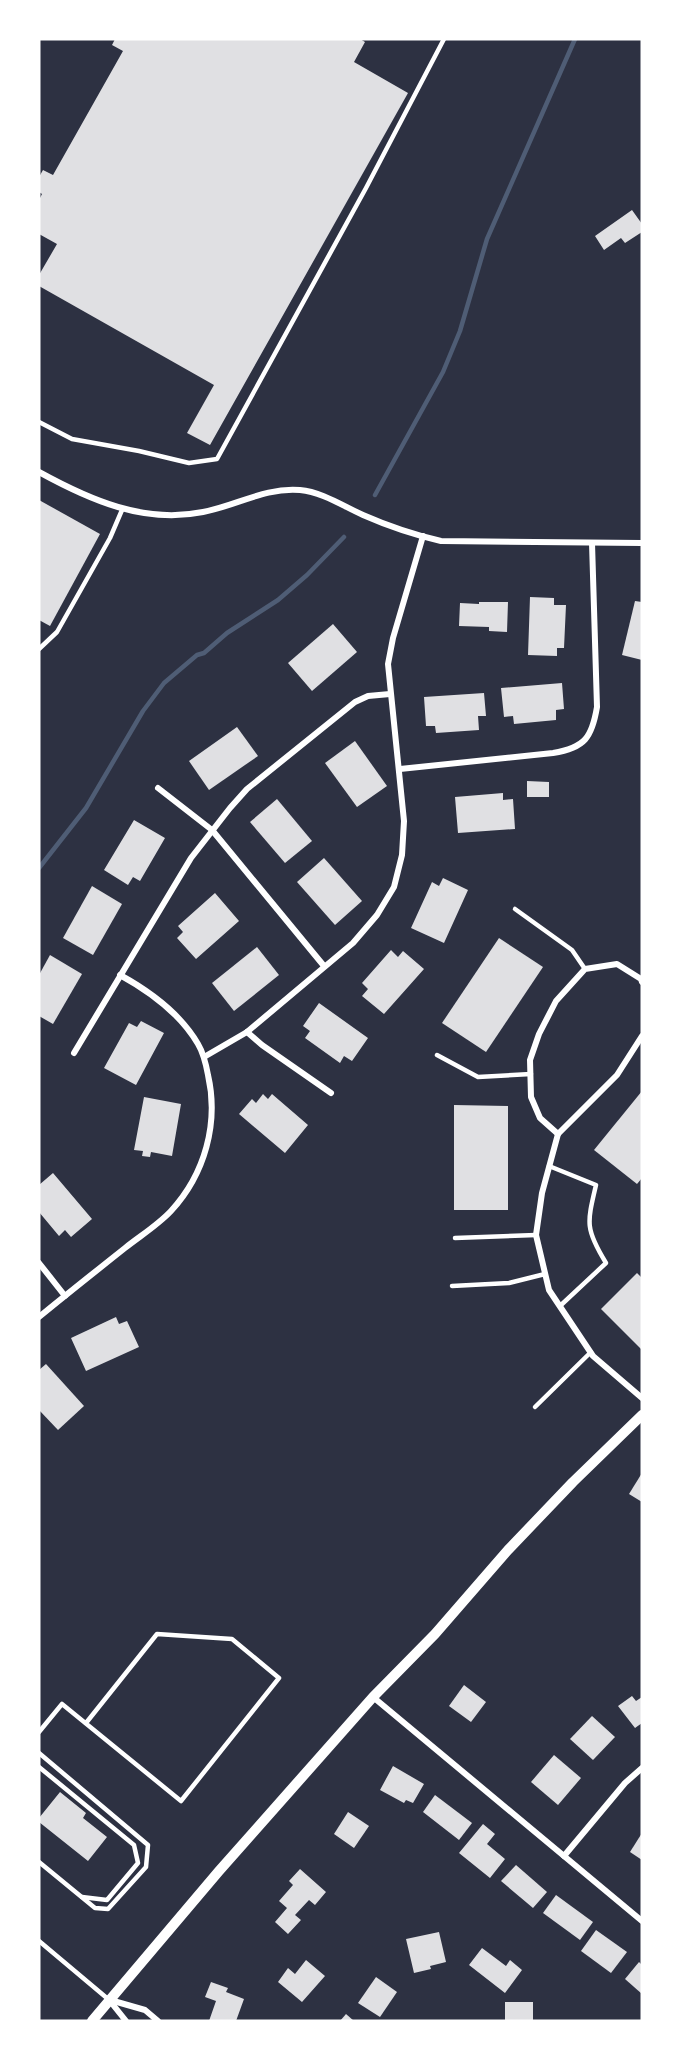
<svg xmlns="http://www.w3.org/2000/svg" width="681" height="2060" viewBox="0 0 681 2060" font-family="'Fira Sans',sans-serif">
  <style>
    .lines { fill: none; stroke-linecap: round; stroke-linejoin: round }
    .stream { stroke: #4f5d75; stroke-width: 4.5 }
    .building { fill: #e0e0e3 }
    .service { stroke: #fff; stroke-width: 4.5 }
    .minor { stroke: #fff; stroke-width: 6 }
    .tertiary { stroke: #fff; stroke-width: 10 }
  </style>
  <rect width="100%" height="100%" fill="#2d3142"/>
  <g class="lines">
    <g class="stream">
      <path d="M375 495 443 372 460 331 487 239 575 39"/>
      <path d="M39 868 86 808 143 711 164 683 197 655 204 653 227 633 278 600 307 575 344 537"/>
    </g>
  </g>
  <g class="building">
    <path d="M115 39H360L365 42 354 62 408 93 210 445 187 433 214 385 39 286V275L57 244 39 234V200L42 194 39 192V177L43 170 53 175 123 51 112 45Z"/>
    <path d="M632 210 642 224V232L625 243 621 238 604 250 595 236Z"/>
    <path d="M39 500 100 534 50 626 39 620Z"/>
    <path d="M530 597 554 598V605H566L564 648H557V656L528 655Z"/>
    <path d="M635 601 642 602V660L622 655Z"/>
    <path d="M479 602H508L507 632 489 631V627L459 626 460 603 479 604Z"/>
    <path d="M333 624 357 652 312 691 288 663Z"/>
    <path d="M562 683 564 709 556 710V720L514 724 513 716 504 717 501 688Z"/>
    <path d="M484 693 486 716H478L479 730 436 733 435 726H426L424 697Z"/>
    <path d="M237 727 258 756 209 790 189 761Z"/>
    <path d="M355 741 387 786 357 807 325 763Z"/>
    <path d="M527 781 549 782V797H527Z"/>
    <path d="M503 793V800L513 799 515 829 458 833 455 797Z"/>
    <path d="M277 799 312 841 285 863 250 822Z"/>
    <path d="M134 820 165 838 140 881 133 877 128 885 104 870Z"/>
    <path d="M324 858 362 901 335 925 297 882Z"/>
    <path d="M443 878 468 890 444 943 411 928 432 882 439 886Z"/>
    <path d="M92 886 122 904 93 955 63 938Z"/>
    <path d="M215 893 239 921 196 959 177 938 183 932 178 926Z"/>
    <path d="M499 938 543 967 486 1052 442 1023Z"/>
    <path d="M257 947 279 975 234 1011 212 983Z"/>
    <path d="M391 950 398 957 403 951 424 969 384 1014 362 996 368 989 362 983Z"/>
    <path d="M50 955 82 974 53 1024 39 1016V975Z"/>
    <path d="M319 1003 368 1038 352 1061 344 1056 340 1063 305 1038 310 1031 303 1026Z"/>
    <path d="M141 1021 164 1033 136 1085 104 1068 129 1023 137 1027Z"/>
    <path d="M642 1091V1178L637 1184 594 1150Z"/>
    <path d="M263 1094 268 1099 272 1094 308 1125 285 1153 239 1114 252 1099 256 1103Z"/>
    <path d="M144 1097 181 1104 172 1156 151 1152 150 1157 142 1156 143 1151 134 1150Z"/>
    <path d="M454 1105 508 1106V1210H454Z"/>
    <path d="M53 1173 92 1219 71 1237 65 1230 59 1236 39 1212V1185Z"/>
    <path d="M637 1273 642 1278V1350L601 1309Z"/>
    <path d="M116 1317 119 1324 127 1321 139 1347 86 1371 71 1338Z"/>
    <path d="M46 1364 84 1406 58 1430 39 1410V1370Z"/>
    <path d="M642 1473V1502L629 1494Z"/>
    <path d="M464 1685 486 1702 471 1722 449 1706Z"/>
    <path d="M632 1696 636 1701 642 1697V1723L635 1728 618 1706Z"/>
    <path d="M592 1716 615 1737 593 1760 570 1739Z"/>
    <path d="M554 1755 581 1778 558 1805 531 1782Z"/>
    <path d="M393 1766 424 1784 413 1803 406 1800 404 1803 380 1790Z"/>
    <path d="M60 1792 86 1813 83 1818 107 1837 88 1861 39 1822V1818Z"/>
    <path d="M435 1795 472 1823 459 1840 423 1812Z"/>
    <path d="M348 1812 369 1826 354 1848 334 1834Z"/>
    <path d="M483 1824 495 1834 487 1844 505 1859 490 1878 459 1853Z"/>
    <path d="M642 1833V1860L630 1852Z"/>
    <path d="M516 1865 547 1892 533 1908 501 1881Z"/>
    <path d="M300 1869 326 1892 315 1905 309 1900 295 1915 301 1920 288 1934 275 1922 287 1908 279 1901 293 1885 289 1881Z"/>
    <path d="M556 1895 593 1922 580 1940 543 1913Z"/>
    <path d="M596 1930 627 1952 611 1973 581 1951Z"/>
    <path d="M439 1932 446 1962 430 1966 431 1969 414 1973 406 1939Z"/>
    <path d="M482 1948 506 1966 510 1960 522 1970 505 1993 469 1965Z"/>
    <path d="M306 1960 325 1976 302 2002 278 1982 288 1968 295 1974Z"/>
    <path d="M639 1962 642 1965V1994L625 1979Z"/>
    <path d="M376 1977 397 1992 380 2017 358 2003Z"/>
    <path d="M211 1982 228 1988 226 1992 244 1999 236 2021H209L216 2001 205 1997Z"/>
    <rect x="505" y="2002" width="28" height="19"/>
    <path d="M346 2014 354 2021H340Z"/>
  </g>
  <g class="lines">
    <g class="service">
      <path d="M39 422 72 439 139 451 189 463 217 459 366 188 444 39"/>
      <path d="M39 649 57 632 110 538 122 510"/>
      <path d="M515 909 572 950 585 969"/>
      <path d="M437 1055 478 1077 531 1074"/>
      <path d="M549 1166 596 1185C587 1223 585 1229 606 1263L560 1306"/>
      <path d="M455 1238 536 1235"/>
      <path d="M452 1286 509 1283 545 1274"/>
      <path d="M535 1407 591 1352"/>
      <path d="M39 1732 62 1704 181 1801 279 1678 232 1639 157 1634 86 1723"/>
      <path d="M39 1753 148 1845 146 1867 108 1909 95 1908 39 1862"/>
      <path d="M39 1767 134 1845 138 1863 107 1900 82 1897"/>
      <path d="M39 1941 108 1999"/>
    </g>
    <g class="minor">
      <path d="M39 472C90 500 144 524 203 512 236 506 265 487 300 490 322 492 343 506 363 515 388 526 415 535 441 541L642 543"/>
      <path d="M400 769 553 753C585 748 592 737 597 707L592 543"/>
      <path d="M158 788 212 830 324 966"/>
      <path d="M247 1032 262 1045 331 1093"/>
      <path d="M642 1036 617 1075 558 1134 542 1193 536 1235 549 1290 593 1356 642 1398"/>
      <path d="M74 1053 191 858 230 808 247 789 355 702 368 696 390 694"/>
      <path d="M204 1057 247 1032 353 943 377 915 394 887 402 855 404 821 388 664 393 638 423 536"/>
      <path d="M558 1134 540 1118 531 1097 530 1060 539 1034 556 1001 585 969 617 964 641 979 642 982"/>
      <path d="M39 1263 65 1296"/>
      <path d="M39 1317C67 1294 96 1271 125 1248 140 1236 158 1225 171 1211 205 1174 219 1123 208 1075 206 1064 204 1054 198 1044 180 1013 151 992 120 975"/>
      <path d="M373 1697 642 1921"/>
      <path d="M564 1856 625 1783 642 1768"/>
      <path d="M110 2000 145 2010 158 2021"/>
      <path d="M110 2001 126 2021"/>
    </g>
    <path class="tertiary" d="M92 2021 219 1871 373 1697 435 1634 508 1550 573 1482 642 1415"/>
  </g>
  <rect width="681" height="2060" fill="none" stroke="#ffffff" stroke-width="81"/>
</svg>
